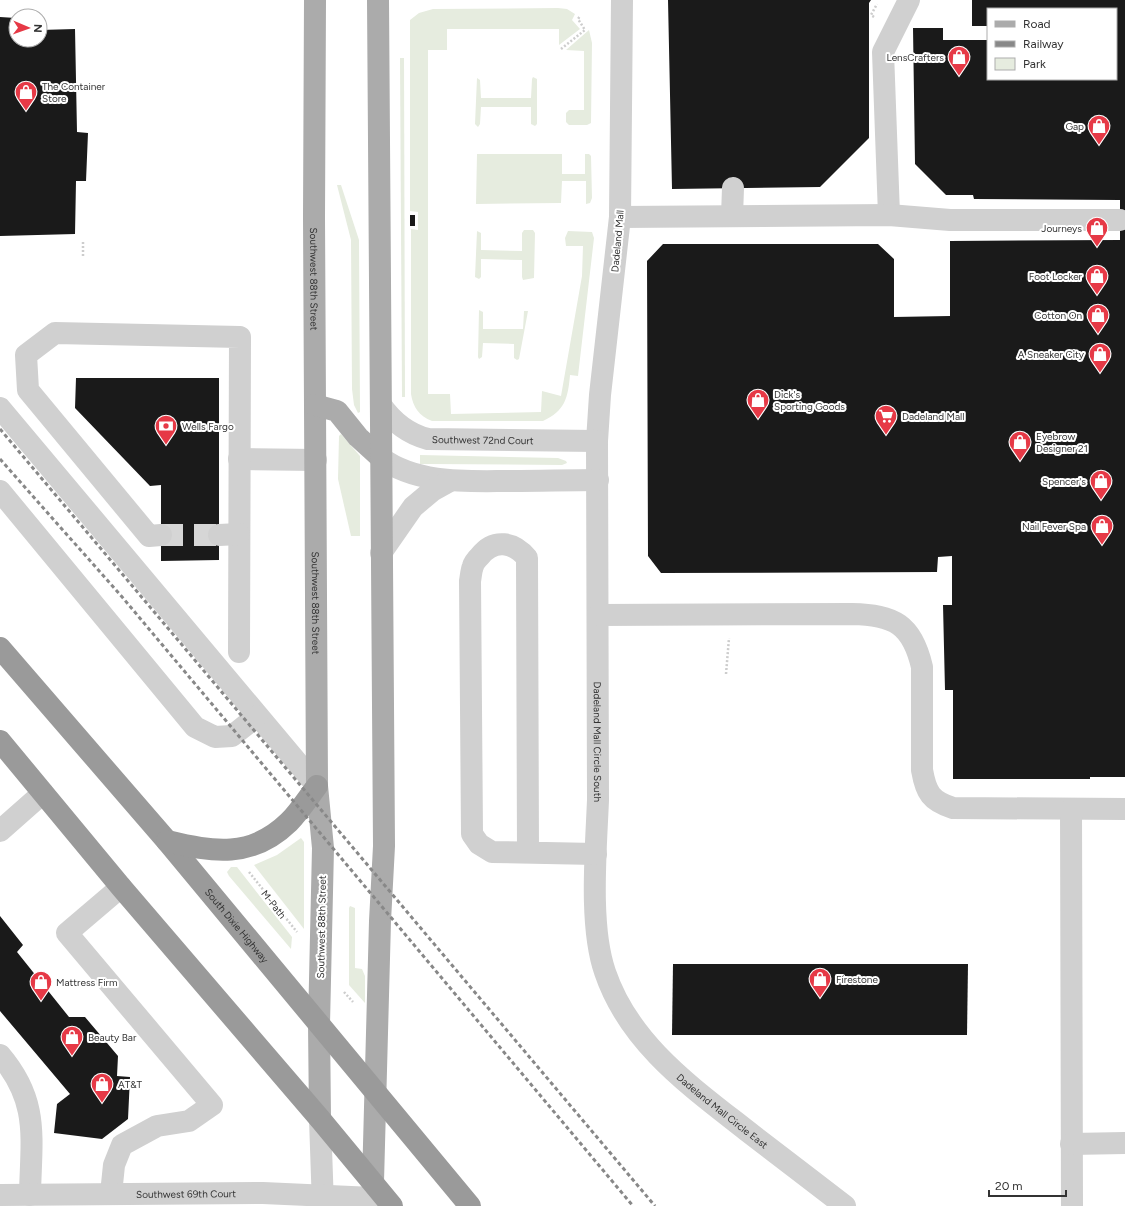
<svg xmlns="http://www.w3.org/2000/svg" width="1125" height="1206" viewBox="0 0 1125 1206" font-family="Figtree,sans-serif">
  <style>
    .green { fill: #e6ecdf }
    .building { fill: #1a1a1a }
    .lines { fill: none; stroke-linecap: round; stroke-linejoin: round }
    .minor-tunnel { stroke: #d6d6d6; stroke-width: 22; stroke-dasharray: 22 11; stroke-linecap: butt }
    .path { stroke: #cdcdcd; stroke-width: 2.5; stroke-dasharray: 2 2; stroke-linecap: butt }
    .minor { stroke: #d0d0d0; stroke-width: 22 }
    .major { stroke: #ababab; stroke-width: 22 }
    .highway { stroke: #9a9a9a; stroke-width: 22 }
    .rail { stroke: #888; stroke-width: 3; stroke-dasharray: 4 3; stroke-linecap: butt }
    .labels { text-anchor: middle; stroke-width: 4; stroke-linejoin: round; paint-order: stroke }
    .poi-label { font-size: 10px; fill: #333; stroke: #fff; text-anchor: start }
    .street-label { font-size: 10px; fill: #333; stroke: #fff }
  </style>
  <rect width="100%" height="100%" fill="#fff"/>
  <g class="green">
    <path d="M558 8 567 9 575 14 572 20 580 29 559 45V29H447V50H428V394H450L451 414 541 412 542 391 561 396 582 276 583 246H566L565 238 568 231 592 232 594 238 578 376 570 375C568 398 565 411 543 421H432C419 416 413 407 411 394V229L418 230V212L410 211V20L419 13 433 9Z"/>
    <path d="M589 30 592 43 591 123 587 125H569L566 122V113L569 110H584V51L566 50Z"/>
    <path d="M400 58H404L405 397H402Z"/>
    <path d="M533 77 537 79V124L535 126 531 124V107H481L480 124 478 127 475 124 477 78 480 80 481 98H531L532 79Z"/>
    <path d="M477 154H562V174H585V154H589L591 156 592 198 590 203 586 204V181H562L561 203 476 204Z"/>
    <path d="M337 185H341L359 240 360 412 358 413 354 405 352 389 351 240Z"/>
    <path d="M524 230H533L535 233 534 278 523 280 522 277V260L481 259V277L479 279 475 277 477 231 481 233V250L522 251V233Z"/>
    <path d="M479 310 483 312V329H523L524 311H528L519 359 517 360 514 358V344L483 343 482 357 479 359 478 357Z"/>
    <path d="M341 434 360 456V536H351L338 479 339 436Z"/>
    <path d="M420 455 558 458 566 461 567 463 562 465 428 464H420Z"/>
    <path d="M301 838 304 842V929L254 865 277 855Z"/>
    <path d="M231 867H237L292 937 291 949 229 876 227 872Z"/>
    <path d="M350 906 355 908V968L362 969 365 976V1003L349 985V908Z"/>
  </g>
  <g class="building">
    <path d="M668 0H871L869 3V138L820 187 672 189Z"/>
    <path d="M972 0H1125V777H1090V779H953V690H945L943 605H952V556L938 557 937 572 661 573 648 556 647 261 663 244H878L894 259V317L950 316V241L1120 240V200L974 199 973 195H946L915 164 913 28H943V40H988V79H1116V9H988V26H972Z"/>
    <path d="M0 17 16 18V40H40V30L75 29 77 132 88 133 86 181H76L75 234 0 236Z"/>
    <rect x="410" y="215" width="5" height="11"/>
    <path d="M76 378H219V560L161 561V485L150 486 75 408Z"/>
    <path d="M0 916 23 945 17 952 69 1017H85L118 1056 117 1076 130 1077 128 1119 102 1139 54 1133 57 1104 70 1094 0 1011Z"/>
    <path d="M673 964H968L967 1035H672Z"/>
  </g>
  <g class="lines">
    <path class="minor-tunnel" d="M161 535H219"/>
    <g class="path">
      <path d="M874 17 871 15 877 4"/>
      <path d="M561 49 585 30 578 19 580 16"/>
      <path d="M83 256V242"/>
      <path d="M726 674 729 638"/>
      <path d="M249 872 297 932"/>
      <path d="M344 992 353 1002"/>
    </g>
    <g class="minor">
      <path id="s1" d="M622 0 620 217 600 395 597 441 598 800C596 850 589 926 605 972 629 1043 690 1086 746 1130 779 1155 812 1181 845 1206"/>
      <path d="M889 215 883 52 909 0"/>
      <path d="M732 216 733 188"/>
      <path d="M620 217 889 215 950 220H1120"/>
      <path id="s2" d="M381 405C393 422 408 434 428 439L597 441"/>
      <path d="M0 408 317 786"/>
      <path d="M381 458C418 485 469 481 512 481 540 481 569 480 598 480"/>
      <path d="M239 459 316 460"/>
      <path d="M0 491 195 727 215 737 232 736 257 716"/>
      <path d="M161 535 149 536 28 390 26 355 55 333 240 337 239 652"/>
      <path d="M219 535 239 534"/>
      <path d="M381 553 413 507 432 491 450 481"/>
      <path d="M598 615 852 614C894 615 912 624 922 667V770C926 793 931 801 953 808L1125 809"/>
      <path d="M1071 809 1072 1206"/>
      <path d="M0 831 43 793"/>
      <path d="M528 852 527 558C514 542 494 538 480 556 477 559 474 562 473 566 471 571 471 576 470 581L472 834 479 844 492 852 596 854"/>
      <path d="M0 1055C40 1102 31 1138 30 1195"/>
      <path d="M320 1119 323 1206"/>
      <path d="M1071 1144 1125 1143"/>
      <path d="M111 1194 114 1165 122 1145 157 1126 189 1121 212 1105 67 933 121 887"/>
      <path id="s3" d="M0 1195 263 1193 373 1198"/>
    </g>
    <g class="major">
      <path id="s4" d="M315 0 314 217 317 786 323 848 319 1024 320 1119"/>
      <path d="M315 405 337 411 358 437 381 458"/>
      <path d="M373 1182 380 921 384 846 378 0"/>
    </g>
    <g class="highway">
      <path id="s5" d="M0 648 167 841 470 1206"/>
      <path d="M0 741 121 887 320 1119 392 1206"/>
      <path d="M167 841C213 852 251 859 289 822 299 812 308 798 317 786"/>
    </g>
    <g class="rail">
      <path d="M0 429 655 1206"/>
      <path d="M0 459 123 598 633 1206"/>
    </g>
  </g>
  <defs>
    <g id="shop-pin" transform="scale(1.15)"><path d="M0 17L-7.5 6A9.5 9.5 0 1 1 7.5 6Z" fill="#e63946" stroke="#fff"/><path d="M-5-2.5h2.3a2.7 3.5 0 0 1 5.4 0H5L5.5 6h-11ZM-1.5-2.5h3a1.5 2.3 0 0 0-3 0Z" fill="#fff"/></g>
    <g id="supermarket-pin" transform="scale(1.15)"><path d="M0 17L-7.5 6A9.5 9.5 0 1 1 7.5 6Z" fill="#e63946" stroke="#fff"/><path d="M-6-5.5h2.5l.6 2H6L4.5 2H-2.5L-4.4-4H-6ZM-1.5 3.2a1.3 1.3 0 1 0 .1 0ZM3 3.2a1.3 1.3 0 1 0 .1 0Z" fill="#fff"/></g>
    <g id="bank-pin" transform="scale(1.15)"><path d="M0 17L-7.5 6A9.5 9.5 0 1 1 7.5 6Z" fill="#e63946" stroke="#fff"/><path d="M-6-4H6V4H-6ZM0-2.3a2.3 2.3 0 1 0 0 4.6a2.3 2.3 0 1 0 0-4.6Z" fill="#fff"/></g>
  </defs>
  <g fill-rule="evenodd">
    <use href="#shop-pin" x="959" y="57"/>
    <use href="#shop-pin" x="26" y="92"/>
    <use href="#shop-pin" x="1099" y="126"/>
    <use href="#shop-pin" x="1097" y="228"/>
    <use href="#shop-pin" x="1097" y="276"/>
    <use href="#shop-pin" x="1098" y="315"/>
    <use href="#shop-pin" x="1100" y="354"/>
    <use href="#shop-pin" x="758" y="400"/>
    <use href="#supermarket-pin" x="886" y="416"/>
    <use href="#bank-pin" x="166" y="426"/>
    <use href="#shop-pin" x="1020" y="442"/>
    <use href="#shop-pin" x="1101" y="481"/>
    <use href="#shop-pin" x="1102" y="526"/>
    <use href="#shop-pin" x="820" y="979"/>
    <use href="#shop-pin" x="41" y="982"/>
    <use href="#shop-pin" x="72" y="1037"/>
    <use href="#shop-pin" x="102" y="1084"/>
  </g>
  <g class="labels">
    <g class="poi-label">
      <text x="944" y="61" text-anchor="end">LensCrafters</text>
      <text x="42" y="90">The Container<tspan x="42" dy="12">Store</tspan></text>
      <text x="1084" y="130" text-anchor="end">Gap</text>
      <text x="1082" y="232" text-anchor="end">Journeys</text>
      <text x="1082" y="280" text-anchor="end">Foot Locker</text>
      <text x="1082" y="319" text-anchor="end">Cotton On</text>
      <text x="1084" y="358" text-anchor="end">A Sneaker City</text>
      <text x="774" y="398">Dick's<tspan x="774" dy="12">Sporting Goods</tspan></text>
      <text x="902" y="420">Dadeland Mall</text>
      <text x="182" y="430">Wells Fargo</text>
      <text x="1036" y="440">Eyebrow<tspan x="1036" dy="12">Designer 21</tspan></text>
      <text x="1086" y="485" text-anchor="end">Spencer's</text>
      <text x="1086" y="530" text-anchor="end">Nail Fever Spa</text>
      <text x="836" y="983">Firestone</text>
      <text x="56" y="986">Mattress Firm</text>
      <text x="88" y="1041">Beauty Bar</text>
      <text x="118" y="1088">AT&amp;T</text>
    </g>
    <g class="street-label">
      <text transform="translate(617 241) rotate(-85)" y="4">Dadeland Mall</text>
      <text dy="4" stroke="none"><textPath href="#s4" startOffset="279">Southwest 88th Street</textPath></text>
      <text dy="4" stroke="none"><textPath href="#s2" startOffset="114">Southwest 72nd Court</textPath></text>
      <text dy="4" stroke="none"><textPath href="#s4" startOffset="603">Southwest 88th Street</textPath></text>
      <text dy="4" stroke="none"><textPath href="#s1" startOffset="743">Dadeland Mall Circle South</textPath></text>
      <text transform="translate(274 904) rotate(52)" y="4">M-Path</text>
      <text dy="4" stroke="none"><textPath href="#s5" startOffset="365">South Dixie Highway</textPath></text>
      <text transform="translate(321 927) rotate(-89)" y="4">Southwest 88th Street</text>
      <text dy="4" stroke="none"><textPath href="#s1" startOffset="1159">Dadeland Mall Circle East</textPath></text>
      <text dy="4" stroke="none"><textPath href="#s3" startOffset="186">Southwest 69th Court</textPath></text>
    </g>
  </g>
  <rect x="987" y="8" width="130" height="72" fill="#ffffff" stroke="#adadad"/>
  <rect x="995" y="21" width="20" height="6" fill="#ababab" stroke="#adadad"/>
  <text x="1023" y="28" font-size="12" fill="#333333">Road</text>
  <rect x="995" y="41" width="20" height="6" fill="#888888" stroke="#adadad"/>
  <text x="1023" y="48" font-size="12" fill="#333333">Railway</text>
  <rect x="995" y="58" width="20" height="12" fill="#e6ecdf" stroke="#adadad"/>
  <text x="1023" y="68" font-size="12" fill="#333333">Park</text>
  <g transform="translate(28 28) rotate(92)"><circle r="19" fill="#ffffff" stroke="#adadad"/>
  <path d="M0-3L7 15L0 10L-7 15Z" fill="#e63946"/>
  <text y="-6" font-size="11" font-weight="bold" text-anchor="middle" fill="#333333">N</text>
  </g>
  <path d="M989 1190v6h77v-6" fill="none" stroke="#333333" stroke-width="2"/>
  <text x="995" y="1190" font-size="12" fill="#333333" stroke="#ffffff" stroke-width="3" paint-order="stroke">20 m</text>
</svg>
